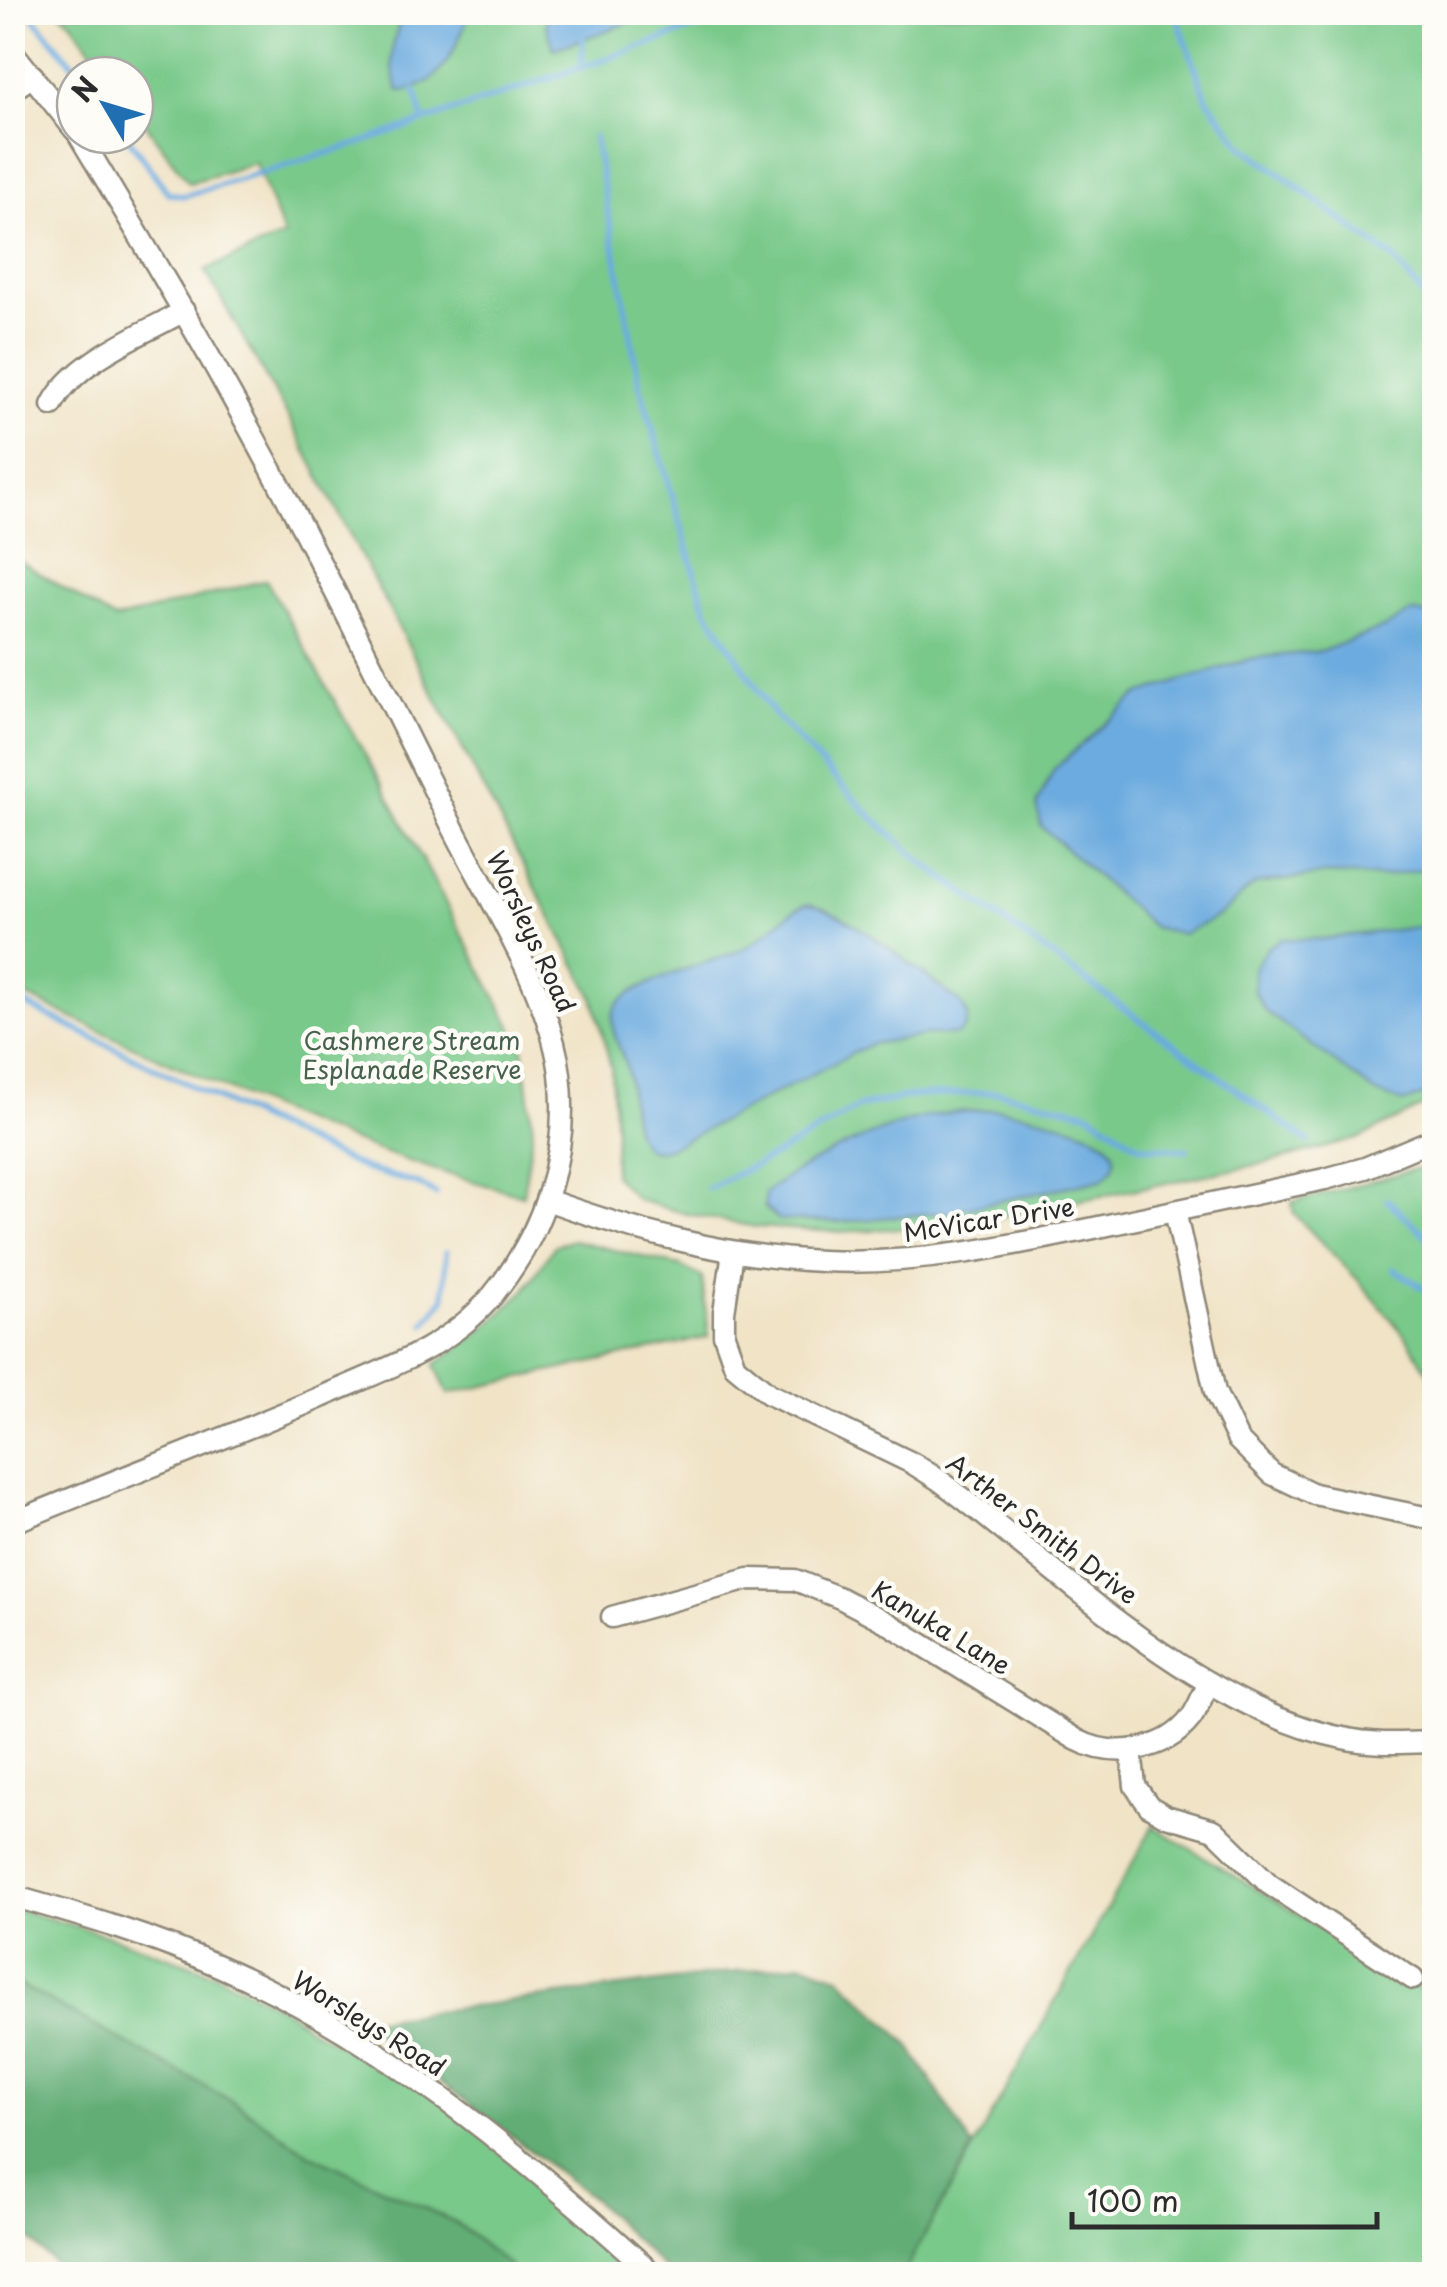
<svg xmlns="http://www.w3.org/2000/svg" width="1447" height="2287" viewBox="0 0 1447 2287" font-family="'Playpen Sans',sans-serif">
  <style>
    .green { fill: #79c98a; stroke: #527a5a; stroke-width: 2.5 }
    .forest { fill: #62ad76; stroke: #466c50; stroke-width: 2.5 }
    .water { fill: #6cabdf; stroke: #4c6b85; stroke-width: 2.5 }
    .lines { fill: none; stroke-linecap: round; stroke-linejoin: round }
    .stream { stroke: #6cabdf; stroke-width: 6 }
    .street-casing { stroke: #8e8778; stroke-width: 25 }
    .street { stroke: #fff; stroke-width: 20 }
    .labels { text-anchor: middle; stroke-width: 9; stroke-linejoin: round; paint-order: stroke }
    .street-label { font-size: 25px; fill: #2b2b2b; stroke: #fdfcf7 }
    .park-label { font-size: 25px; fill: #46624c; stroke: #fdfcf7 }
  </style>
  <rect width="100%" height="100%" fill="#fdfcf7"/>
  <filter id="ink" filterUnits="userSpaceOnUse"><feTurbulence type="fractalNoise" baseFrequency=".01" numOctaves="2"/><feDisplacementMap in="SourceGraphic" scale="20" xChannelSelector="R" yChannelSelector="G"/><feConvolveMatrix kernelMatrix="1 2 1 2 8 2 1 2 1" color-interpolation-filters="sRGB"/></filter>
  <filter id="wash" filterUnits="userSpaceOnUse"><feTurbulence type="fractalNoise" baseFrequency=".0048" numOctaves="4" result="noise"/><feDisplacementMap in="SourceGraphic" scale="40" xChannelSelector="R" yChannelSelector="G"/><feGaussianBlur stdDeviation="2.25" result="paint"/><feColorMatrix in="noise" values="0 0 0 0 0 0 0 0 0 0 0 0 0 0 0 0 0 1.4 0 .05"/><feComposite in="paint" operator="in"/></filter>
  <g filter="url(#wash)">
    <rect width="100%" height="100%" fill="#f0e3c6"/>
    <g class="green">
      <path d="M60 13H1434V1101L1357 1139 1266 1163 958 1225 838 1232 756 1227 687 1214 637 1200 613 1175 615 1133 611 1067 593 997 288 417 205 270 284 236 255 163 189 183 135 109V75H110L71 21Z"/>
      <path d="M13 557 115 620 266 580 383 786 523 1048 533 1130 523 1195C343 1150 180 1068 13 990Z"/>
      <path d="M1434 1165V1382L1407 1338 1359 1281 1294 1214 1292 1202C1340 1191 1387 1175 1434 1165Z"/>
      <path d="M573 1240 680 1266 702 1277 709 1337 448 1394 435 1365 486 1327 525 1290 555 1245Z"/>
      <path d="M1153 1826 1434 1997V2274H903Z"/>
      <path d="M12 1908 104 1934 217 1974 289 2012 312 2030 423 2085 653 2274H519L455 2222 309 2154 239 2105 13 1981Z"/>
    </g>
    <g class="forest">
      <path d="M802 1963 839 1976 909 2045 973 2148 903 2274H669L592 2198 361 2021Z"/>
      <path d="M13 1981 239 2105 309 2154 455 2222 519 2274H58V2267L13 2224Z"/>
    </g>
    <g class="water">
      <path d="M403 13H470C455 48 443 88 399 91 387 61 392 42 403 13Z"/>
      <path d="M549 13V12L657 13 554 49 546 24Z"/>
      <path d="M1411 612 1434 616V867L1381 877 1327 874 1255 884 1220 915 1183 934 1153 927 1041 826 1037 804 1054 769 1139 694 1253 658 1323 651 1388 626Z"/>
      <path d="M807 904C846 908 927 978 961 1003L968 1016 965 1028 957 1035H928L871 1044 685 1140C677 1144 665 1151 656 1150 627 1149 632 1088 627 1069 622 1049 603 1023 618 1004 638 980 714 962 745 948 768 936 784 913 807 904Z"/>
      <path d="M1434 925V1091L1404 1103 1376 1093 1265 1011 1254 992V968L1268 947 1282 939H1322Z"/>
      <path d="M999 1109C1023 1114 1157 1134 1102 1179L948 1212 838 1222 779 1220 765 1208V1193C805 1161 885 1124 936 1115 956 1111 978 1111 999 1109Z"/>
    </g>
    <g class="lines">
      <g class="stream">
        <path d="M29 12 82 75"/>
        <path d="M1175 12 1207 99 1243 146 1393 258 1434 309"/>
        <path d="M582 67 583 40"/>
        <path d="M415 90 423 119"/>
        <path d="M126 135 168 193 184 196 358 144 742 12"/>
        <path d="M594 137 640 386 705 607 773 713 866 811 922 862 1309 1142"/>
        <path d="M12 998 312 1145 365 1169 418 1184 436 1194"/>
        <path d="M708 1188 776 1155 858 1107 913 1096 999 1092 1088 1112 1140 1146 1187 1150"/>
        <path d="M1387 1200 1434 1243"/>
        <path d="M1394 1269 1434 1295"/>
        <path d="M425 1324 444 1299 446 1252"/>
      </g>
    </g>
  </g>
  <g filter="url(#ink)">
    <g class="lines">
      <g class="street-casing">
        <g id="street">
          <path d="M12 51 75 130"/>
          <path d="M12 90 33 76"/>
          <path d="M52 405C74 361 141 335 184 311"/>
          <path d="M547 1200C636 1232 727 1257 822 1261 919 1266 1014 1245 1108 1225 1181 1209 1253 1194 1325 1179L1365 1168 1434 1139"/>
          <path d="M1175 1211 1215 1392 1238 1440 1272 1474 1314 1494 1434 1519"/>
          <path d="M733 1252 724 1312V1335L735 1366 769 1394 912 1463 939 1480C1056 1567 1198 1709 1343 1738 1373 1745 1404 1743 1434 1742"/>
          <path d="M12 1523C114 1480 218 1442 319 1398 380 1371 448 1349 492 1296 543 1234 570 1155 560 1074 550 992 487 897 450 822 376 674 304 525 223 381 177 298 128 217 79 135"/>
          <path d="M612 1617 749 1579 795 1580 840 1598 886 1622 1077 1740C1113 1759 1165 1752 1191 1718 1198 1708 1203 1694 1209 1683"/>
          <path d="M1131 1750 1135 1786 1149 1806 1166 1816 1214 1830 1269 1884 1413 1979"/>
          <path d="M12 1896C83 1916 155 1937 221 1967 383 2038 524 2157 653 2274"/>
        </g>
      </g>
      <use href="#street" class="street"/>
    </g>
  </g>
  <g class="labels">
    <g class="street-label">
      <text transform="translate(531 932) rotate(65)" y="9">Worsleys Road</text>
      <text transform="translate(989 1220) rotate(-9)" y="9">McVicar Drive</text>
      <text transform="translate(1042 1529) rotate(37)" y="9">Arther Smith Drive</text>
      <text transform="translate(941 1628) rotate(31)" y="9">Kanuka Lane</text>
      <text transform="translate(369 2024) rotate(32)" y="9">Worsleys Road</text>
    </g>
    <g class="park-label">
      <text x="412" y="1050">Cashmere Stream<tspan x="412" dy="29">Esplanade Reserve</tspan></text>
    </g>
  </g>
  <rect width="1447" height="2287" fill="none" stroke="#fdfcf7" stroke-width="50"/>
  <g transform="translate(105 105) rotate(308)"><circle r="48" fill="#fdfcf7" stroke="#a9a8a5" stroke-width="2.5"/>
  <path d="M0-8L18 38L0 25L-18 38Z" fill="#1f6fb2"/>
  <text y="-15" font-size="28" font-weight="bold" text-anchor="middle" fill="#2b2b2b">N</text>
  </g>
  <path d="M1072 2212v15h305v-15" fill="none" stroke="#2b2b2b" stroke-width="5"/>
  <text x="1087" y="2212" font-size="30" fill="#2b2b2b" stroke="#fdfcf7" stroke-width="8" paint-order="stroke">100 m</text>
</svg>
